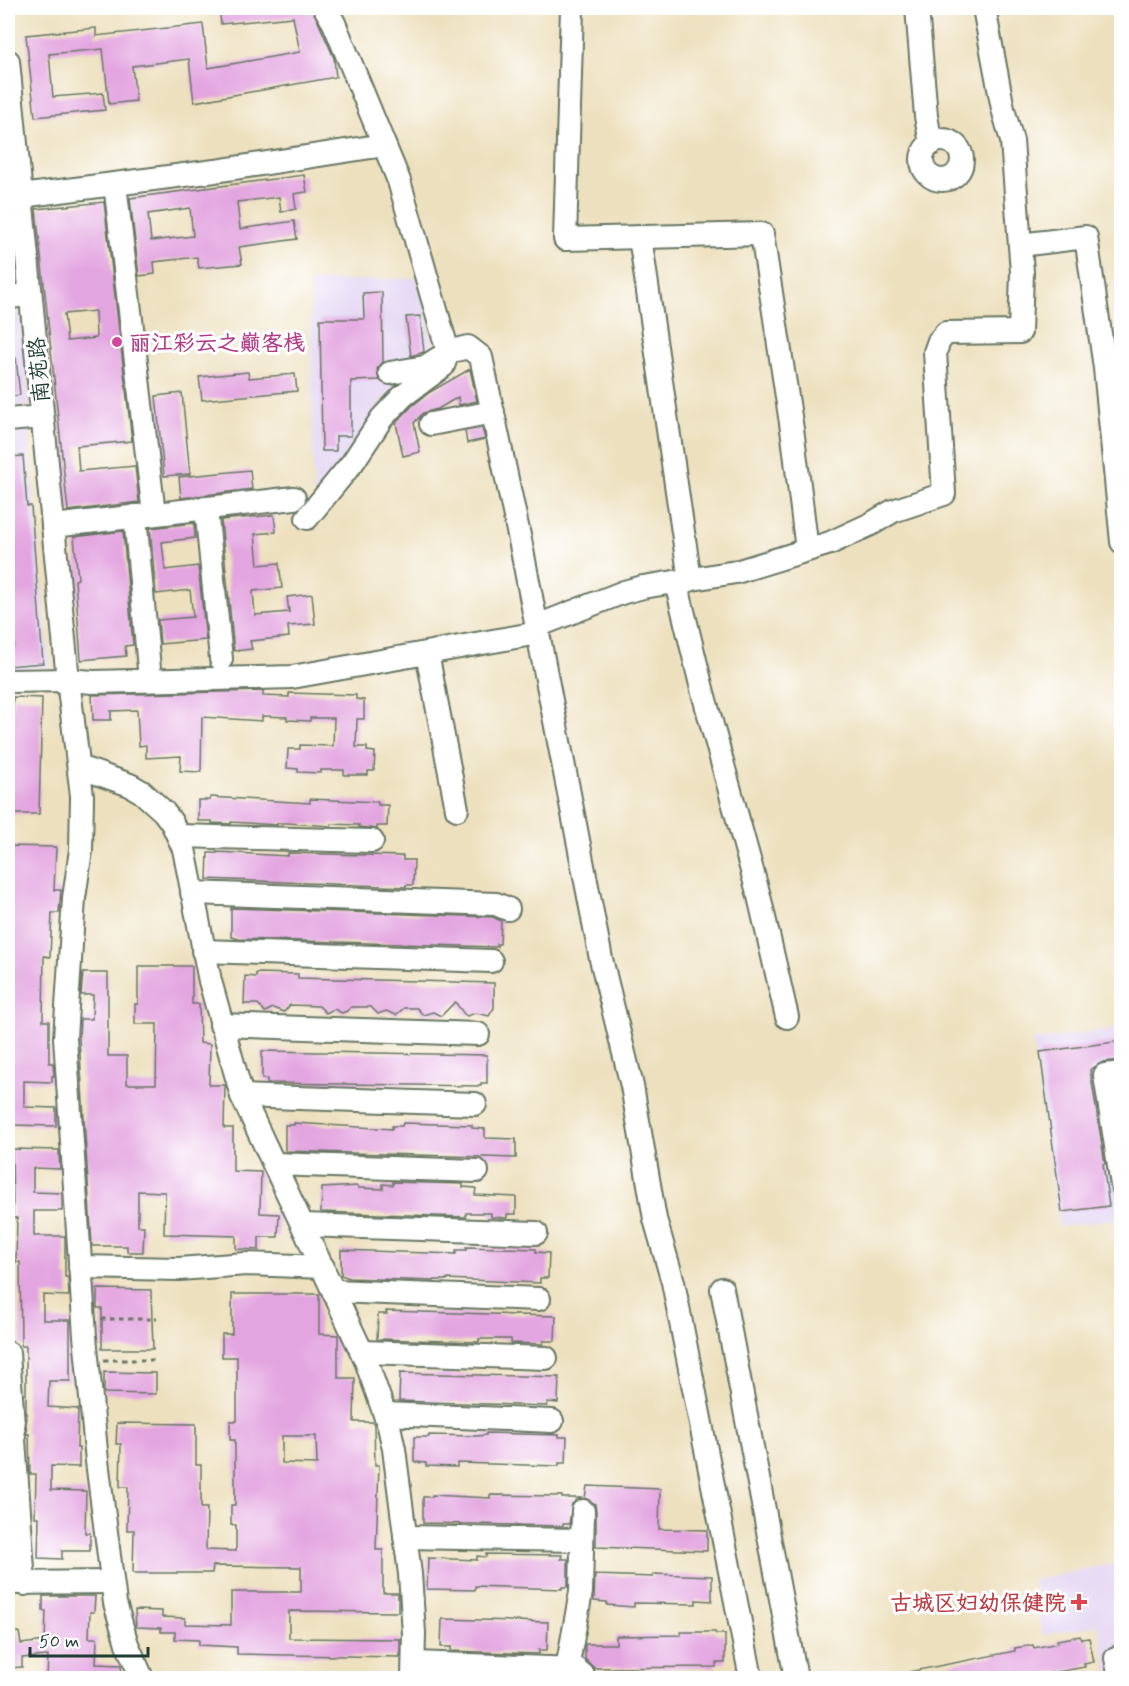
<svg xmlns="http://www.w3.org/2000/svg" width="1129" height="1686" viewBox="0 0 1129 1686" font-family="Mynerve,'LXGW WenKai TC',sans-serif">
  <style>
    .built { fill: #e2d4f3 }
    .building { fill: #e3a5e0; fill-rule: evenodd }
    .lines { fill: none; stroke-linecap: round; stroke-linejoin: round }
    .minor-casing { stroke: #677664; stroke-width: 26 }
    .path { stroke: #677664; stroke-width: 3; stroke-dasharray: 4.5 4.5; stroke-linecap: butt }
    .minor { stroke: #fff; stroke-width: 22 }
    .hotel-dot { fill: #d1479c; stroke: #fff; stroke-width: 2 }
    .health-dot { fill: #e0444e; stroke: #fff; stroke-width: 2 }
    .labels { text-anchor: middle; stroke-width: 6; stroke-linejoin: round; paint-order: stroke }
    .hotel-label { font-size: 22px; font-weight: bold; fill: #b23c85; stroke: #fff; text-anchor: start }
    .street-label { font-size: 22px; fill: #1f3d34; stroke: #fff }
    .health-label { font-size: 22px; font-weight: bold; fill: #be3a42; stroke: #fff; text-anchor: end }
  </style>
  <rect width="100%" height="100%" fill="#fff"/>
  <filter id="ink" filterUnits="userSpaceOnUse"><feTurbulence type="fractalNoise" baseFrequency=".0167" numOctaves="2"/><feDisplacementMap in="SourceGraphic" scale="12" xChannelSelector="R" yChannelSelector="G"/><feConvolveMatrix kernelMatrix="1 2 1 2 8 2 1 2 1" color-interpolation-filters="sRGB"/></filter>
  <filter id="wash" filterUnits="userSpaceOnUse"><feTurbulence type="fractalNoise" baseFrequency=".008" numOctaves="4" result="noise"/><feDisplacementMap in="SourceGraphic" scale="24" xChannelSelector="R" yChannelSelector="G"/><feGaussianBlur stdDeviation="1.35" result="paint"/><feColorMatrix in="noise" values="0 0 0 0 0 0 0 0 0 0 0 0 0 0 0 0 0 1.4 0 .05"/><feComposite in="paint" operator="in"/></filter>
  <g filter="url(#wash)">
    <rect width="100%" height="100%" fill="#ede0be"/>
    <g class="built">
      <path d="M8 189 30 406 8 408Z"/>
      <path d="M418 278 437 363 383 398 341 471 314 495 310 282Z"/>
      <path d="M27 424 50 667 8 670V426Z"/>
      <path d="M1121 1028V1218L1059 1227 1033 1041Z"/>
      <path d="M1121 1562V1678H1110L1098 1625 1043 1635 1033 1580Z"/>
    </g>
    <g id="blocks">
      <g class="building">
        <path d="M219 8H312L334 58 336 77 194 102 189 59 132 66 136 101 109 104 103 49 49 54 53 97 103 93 105 110 35 117 26 35 96 28V36L203 24 208 68 300 52 293 17 221 24Z"/>
        <path d="M304 175 307 192 294 194 296 209 281 212 279 197 237 202 240 229 294 221 297 239 239 247 242 264 199 268 197 257 154 262 155 274 139 276 130 198ZM190 208 193 236 151 241 148 214Z"/>
        <path d="M104 202 132 441 77 446 79 471 135 466 139 502 68 511 36 209ZM95 311 96 338 67 341 64 314Z"/>
        <path d="M382 292 383 362 377 369 379 380 351 381V436H336V451H322L320 319H364L363 293Z"/>
        <path d="M420 316 424 352 411 356 406 317Z"/>
        <path d="M16 358 20 395 8 397V359Z"/>
        <path d="M470 369 477 401 459 405 458 397 438 409 423 413 414 423 420 452 403 456 396 423 412 406 430 392Z"/>
        <path d="M248 372 249 378 295 374 297 391 202 400 199 377Z"/>
        <path d="M182 393 190 474 164 476 156 396Z"/>
        <path d="M482 428 485 439 467 443 465 431Z"/>
        <path d="M23 456 27 506H31L43 663 8 666V646H14L8 551V457Z"/>
        <path d="M250 470 252 489 181 498 179 477Z"/>
        <path d="M274 515 276 532 255 534 258 565 279 563 282 588 253 591 255 615 289 612 287 597 312 594 315 624 288 626 289 637 250 641 252 649 234 651 221 520Z"/>
        <path d="M194 523 195 538 162 542 165 570 198 566 206 640 160 644 158 620 193 617 190 590 156 594 150 528Z"/>
        <path d="M123 531 133 645 125 646 126 656 81 660 75 580 78 579 74 537Z"/>
        <path d="M263 691V696L289 697V693L356 695V699L364 700V719H357L356 747H367V751L375 752 374 771H368V775H344V770H321V773L298 772V769L287 768 288 749H300V745L333 746 334 718H310V721L287 720V717L262 716V721L202 717 201 772 180 771 181 756 146 758V745L139 746 137 710 111 711V720H93L92 695Z"/>
        <path d="M13 697 42 698 39 814H11Z"/>
        <path d="M210 797 310 803V799L378 802V805H388L387 826H377V829L359 827V825L331 824V826L287 823H277V825L231 822V824L212 823V821H198V800H210Z"/>
        <path d="M8 846 56 847 54 890H61L59 913H52L50 957 44 956 43 1021H49V1063H53L54 1076H52V1082L24 1081V1107L56 1108V1126L8 1125Z"/>
        <path d="M217 852 288 856V853L403 856V860H414L413 885H406V887L207 879 208 853H217Z"/>
        <path d="M231 908 493 917 501 921 500 944H497V947L239 939 231 937Z"/>
        <path d="M138 966H192V1004H199L200 1043 210 1044 209 1085H225L224 1128H233V1171L261 1172 260 1213 279 1214 278 1237H259V1250L236 1249V1236L164 1234 165 1192 138 1191V1226H144L143 1252H127V1246H92L79 1038 80 1019H92L93 995H81L83 973H108V1056H127V1084H156L157 1024H135V1004H138Z"/>
        <path d="M256 973 298 974V978L494 983V1008L489 1016 476 1013 467 1016 464 1014 455 1002 441 1016 433 1012 423 1015 417 1008H404L396 1015 386 1011 378 1014 371 1007H351L347 1011 342 1013 334 1009 326 1013 319 1006 290 1005 284 1012 273 1008 265 1012 258 1004H244L245 976 256 977Z"/>
        <path d="M1122 1041V1060L1103 1062 1090 1070 1105 1164H1103L1109 1206 1062 1212 1040 1052Z"/>
        <path d="M262 1051 487 1055V1083H481V1086L267 1083V1079H262Z"/>
        <path d="M294 1123 392 1129V1126H402L403 1123 472 1125V1128L485 1129V1138L516 1139V1158L285 1151V1125H294Z"/>
        <path d="M12 1149 59 1150 60 1169 33 1168V1192L62 1193V1211H34V1236H65V1277H68L69 1296 43 1295V1320H70V1381H49L48 1407 78 1409 77 1448H79V1467L51 1466V1490L86 1491 85 1533H90V1551H62V1559L38 1558 39 1517H35L36 1474H30L29 1434H27L26 1424V1346H21L20 1262H16L17 1218H13Z"/>
        <path d="M393 1182 463 1184V1187L476 1188 475 1195 516 1197V1214H507V1218L491 1217V1213H466V1217L321 1212 322 1188 358 1186V1188L383 1189V1184L393 1185Z"/>
        <path d="M466 1247 536 1249V1252L549 1253 548 1278H540V1283L446 1279V1280H434V1281L349 1278 341 1275V1250L456 1254V1250H467Z"/>
        <path d="M97 1289 151 1290 153 1349H102V1308H97Z"/>
        <path d="M232 1294H319V1334L338 1335V1378H355L354 1422H373L374 1425 375 1465H379L376 1550H383V1593H398V1612L289 1611V1638L400 1639V1657L237 1654V1647L199 1645V1640L175 1639V1632H161V1628L136 1627 135 1610 162 1611V1617L185 1618V1624L231 1625V1592H301V1567L213 1566 212 1573H133L134 1530H127L128 1487H120L121 1444H116L117 1423 196 1424V1465H201V1508H207L206 1550 236 1551V1525H231V1505H235V1440H230V1421H237V1357H222V1334H232ZM282 1436H316L317 1464 282 1463Z"/>
        <path d="M386 1311 556 1316 555 1341H543V1344L511 1343V1339H479V1342L377 1339 378 1314H387Z"/>
        <path d="M104 1372 156 1373V1394L104 1393Z"/>
        <path d="M400 1373 559 1377 558 1403 547 1402V1406L399 1401Z"/>
        <path d="M486 1433 559 1435 558 1437H567L566 1463H559V1466L457 1463V1467L426 1466V1463L414 1462V1437H429V1435L477 1436 486 1435Z"/>
        <path d="M587 1486 660 1489 659 1529 707 1530V1551L596 1547V1511L595 1504 585 1498Z"/>
        <path d="M432 1495 490 1498V1495L562 1496V1498H581L572 1504 569 1524H563V1526L423 1523V1497H432Z"/>
        <path d="M486 1554 562 1555 561 1559H568V1587H562V1589L475 1586V1590L427 1589 428 1558 477 1560V1556L486 1557Z"/>
        <path d="M653 1574 712 1576V1601L696 1600V1604L634 1603V1607L607 1605V1602L594 1601 595 1575 653 1577Z"/>
        <path d="M43 1596H95L94 1612H90L89 1638H97L96 1664 121 1665 122 1678H47L48 1656 22 1658V1667L8 1668V1633L19 1632 21 1644 45 1641 46 1611H43Z"/>
        <path d="M442 1619 548 1622 547 1650H539V1654L451 1651V1647H441Z"/>
        <path d="M681 1632H715L716 1634H725V1663H716V1667L594 1668 585 1659V1644H616V1636L681 1635Z"/>
        <path d="M1080 1636 1081 1639 1089 1638 1094 1662 1084 1664 1085 1667 1023 1678H909L908 1672 1015 1651V1648L1033 1645 1034 1648 1058 1643 1057 1640Z"/>
      </g>
    </g>
  </g>
  <g filter="url(#ink)">
    <use href="#blocks" fill-opacity="0" stroke="#677664" stroke-width="1.5"/>
    <g class="lines">
      <g class="minor-casing">
        <g id="minor">
          <path d="M325 8 334 23 399 181 448 352 468 347 481 357 521 545 601 959 632 1086 655 1219 673 1282 750 1673"/>
          <path d="M572 8 565 239 762 234 793 436 807 550"/>
          <path d="M917 8 926 116 931 144"/>
          <path d="M8 61 68 680 82 796 81 850 74 898 65 1038 85 1336 97 1461 115 1603 127 1644 142 1678"/>
          <circle cx="942" cy="160" r="20"/>
          <path d="M115 184 154 514"/>
          <path d="M21 196 215 171 384 145"/>
          <path d="M640 237 690 580"/>
          <path d="M1020 245 1086 237 1105 368 1122 542"/>
          <path d="M8 297 30 295"/>
          <path d="M390 373 425 367 439 358"/>
          <path d="M8 420 42 417"/>
          <path d="M431 424 493 412"/>
          <path d="M206 508 221 659"/>
          <path d="M135 516 150 680"/>
          <path d="M307 518 353 462 382 418 403 396 443 366 448 352"/>
          <path d="M53 526 294 498"/>
          <path d="M676 582 702 689 759 896 787 1017"/>
          <path d="M537 626 624 592 643 587 736 572 830 543 871 524 893 511 944 494 935 352 939 341 946 333 1020 332 1022 272 1012 141 1003 109 984 8"/>
          <path d="M427 653 457 809"/>
          <path d="M8 681 68 680 93 682 292 677 538 633"/>
          <path d="M79 767 130 785 142 792 164 812 172 823 184 849 210 981 242 1096 366 1361 389 1426 394 1449 410 1574 414 1633 413 1678"/>
          <path d="M179 836 372 841"/>
          <path d="M192 893 496 904 508 909"/>
          <path d="M203 951 491 961"/>
          <path d="M221 1025 478 1034"/>
          <path d="M1122 1073 1105 1075 1122 1185"/>
          <path d="M242 1096 475 1104"/>
          <path d="M274 1164 477 1171"/>
          <path d="M303 1225 536 1233"/>
          <path d="M80 1267 179 1269 246 1264 323 1267"/>
          <path d="M722 1289 796 1678"/>
          <path d="M334 1291 539 1299"/>
          <path d="M362 1352 546 1358"/>
          <path d="M8 1353 24 1584"/>
          <path d="M385 1414 552 1421"/>
          <path d="M405 1537 582 1540"/>
          <path d="M8 1583 112 1582"/>
          <path d="M1116 1658 1120 1678"/>
          <path d="M414 1663 576 1669 583 1675V1678"/>
          <path d="M567 1669 581 1592 583 1511"/>
        </g>
      </g>
      <g class="path">
        <path d="M101 1319H157"/>
        <path d="M104 1360H157"/>
      </g>
      <use href="#minor" class="minor"/>
    </g>
  </g>
  <circle class="hotel-dot" cx="117" cy="342" r="6"/>
  <path class="health-dot" d="M1076 1593h6v6h6v6h-6v6h-6v-6h-6v-6h6z"/>
  <g class="labels">
    <g class="hotel-label">
      <text x="129" y="350">丽江彩云之巅客栈</text>
    </g>
    <g class="street-label">
      <text transform="translate(38 370) rotate(-95)" y="8">南苑路</text>
    </g>
    <g class="health-label">
      <text x="1066" y="1610">古城区妇幼保健院</text>
    </g>
  </g>
  <rect width="1129" height="1686" fill="none" stroke="#fff" stroke-width="30"/>
  <path d="M30 1647v9h118v-9" fill="none" stroke="#1f3d34" stroke-width="3"/>
  <text x="39" y="1647" font-size="18" fill="#1f3d34" stroke="#ffffff" stroke-width="4.5" paint-order="stroke">50 m</text>
</svg>
